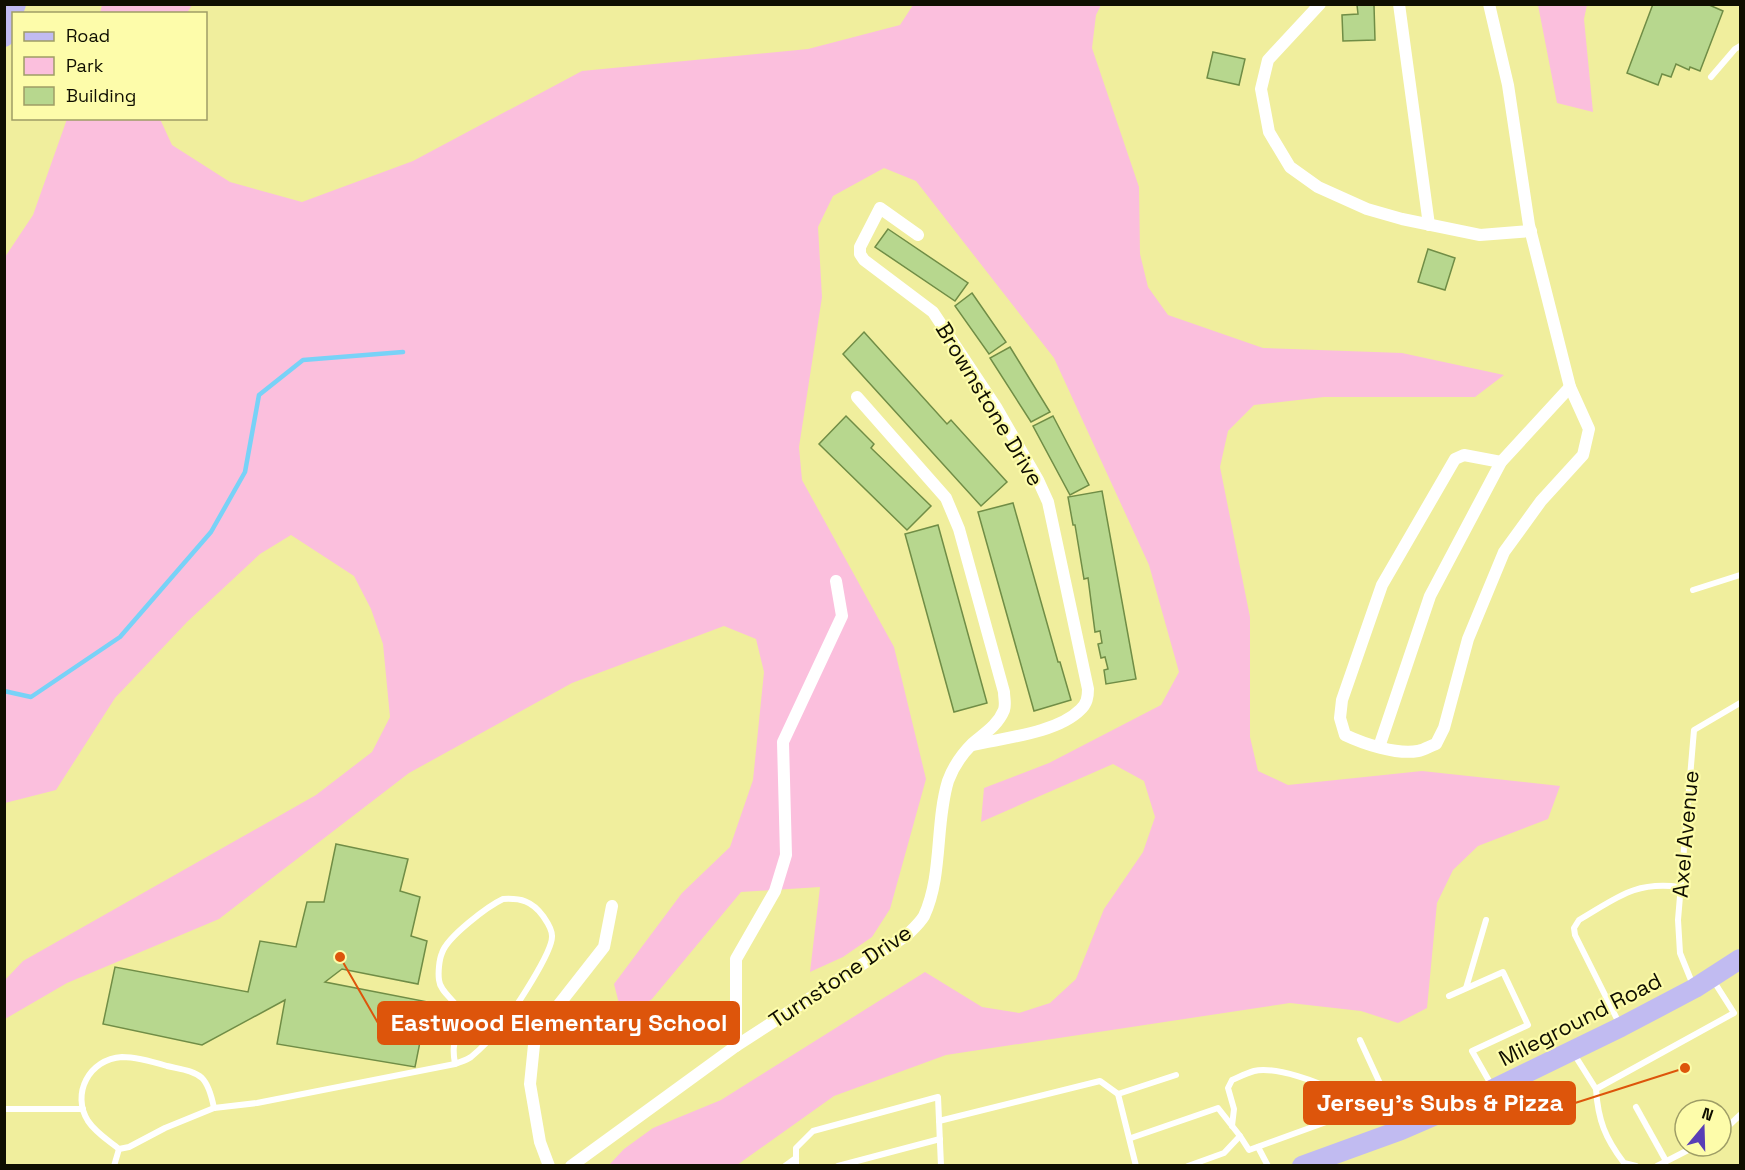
<svg xmlns="http://www.w3.org/2000/svg" width="1745" height="1170" viewBox="0 0 1745 1170" font-family="'Space Grotesk',sans-serif">
  <style>
    .green { fill: #fbbfdd }
    .lines { fill: none; stroke-linecap: round; stroke-linejoin: round }
    .stream { stroke: #78d2f7; stroke-width: 4.5 }
    .building { fill: #b7d78e; stroke: #708d46; stroke-width: 1.5 }
    .service { stroke: #fff; stroke-width: 6 }
    .minor { stroke: #fff; stroke-width: 12 }
    .primary { stroke: #c1bbf1; stroke-width: 20 }
    .labels { text-anchor: middle; stroke-width: 4.5; stroke-linejoin: round; paint-order: stroke }
    .street-label { font-size: 22px; fill: #0f0e00; stroke: #fdfcaa }
    .leader { fill: none; stroke: #dd550b; stroke-width: 2 }
    .callout-dot { fill: #dd550b; stroke: #fdfcaa; stroke-width: 2 }
    .callout { fill: #dd550b; stroke: #dd550b; stroke-width: 2 }
    .callout-label { font-size: 24px; text-anchor: middle; font-weight: bold; fill: #fff }
  </style>
  <rect width="100%" height="100%" fill="#f0ee9d"/>
  <g class="green">
    <path d="M102 5V4L192 5 187 13H100Z"/>
    <path d="M913 5H1101L1096 15 1092 48 1139 187 1140 254 1148 287 1168 315 1263 348 1402 353 1504 375 1475 397H1324L1254 405 1228 431 1220 467 1250 617V737L1258 771 1288 785 1422 771 1560 786 1548 819 1478 846 1453 870 1437 903 1427 1008 1398 1023 1361 1011 1290 1003 946 1055 834 1096 737 1165H609L624 1149 653 1128 721 1100 925 972 982 1007 1019 1013 1050 1003 1076 979 1104 909 1143 852 1155 817 1144 781 1113 764 981 822 984 788 1049 763 1161 705 1179 672 1149 565 1054 358 916 181 884 168 833 196 818 227 822 297 799 447 802 480 894 647 926 779 890 909 872 937 843 957 810 972 820 887 741 892 652 999 623 1019 614 984 682 893 730 847 753 780 764 672 756 639 724 626 572 683 409 773 219 919 67 983 5 1019V980L23 961 316 795 372 752 390 717 383 644 371 609 354 576 291 535 260 554 187 622 115 698 56 790 5 803V257L33 215 67 119H160L172 145 230 182 302 202 413 161 582 71 808 49 900 25Z"/>
    <path d="M1538 5H1587L1584 19 1593 112 1557 103Z"/>
  </g>
  <g class="lines">
    <path class="stream" d="M4 691 31 697 120 637 211 532 245 472 259 395 303 360 403 352"/>
  </g>
  <g class="building">
    <path d="M1653 4H1707L1723 11 1700 71 1690 67 1689 70 1676 64 1671 77 1662 74 1658 85 1627 73Z"/>
    <path d="M1357 5H1374L1375 40 1343 41 1342 15 1358 14Z"/>
    <path d="M1213 52 1245 59 1239 85 1207 78Z"/>
    <path d="M888 229 968 283 955 301 875 247Z"/>
    <path d="M1428 249 1455 258 1445 290 1418 282Z"/>
    <path d="M972 293 1006 342 989 354 955 306Z"/>
    <path d="M864 332 947 424 951 420 1007 482 981 506 843 354Z"/>
    <path d="M1010 347 1050 412 1031 422 990 358Z"/>
    <path d="M846 416 874 444 871 448 931 506 907 530 819 444Z"/>
    <path d="M1053 416 1089 485 1070 495 1033 426Z"/>
    <path d="M1102 491 1136 679 1106 684 1104 670 1108 669 1105 657 1101 658 1098 644 1102 643 1100 631 1095 632 1088 578 1084 579 1075 525H1073L1068 497Z"/>
    <path d="M1013 503 1058 662H1060L1071 700 1034 711 978 512Z"/>
    <path d="M938 525 987 703 954 712 905 534Z"/>
    <path d="M336 844 408 859 400 891 420 897 411 936 427 941 418 984 342 969 325 982 428 1002 415 1067 277 1044 285 1000 202 1045 103 1024 115 967 248 992 260 941 296 947 307 902H324Z"/>
  </g>
  <g class="lines">
    <g class="service">
      <path d="M1711 77 1735 49 1740 46"/>
      <path d="M1693 590 1740 575"/>
      <path d="M503 899C521 898 532 901 543 916 547 922 552 928 552 936 553 952 514 1010 503 1024 494 1035 482 1048 471 1057 467 1060 460 1062 455 1064 454 1058 453 1052 454 1046 456 1035 464 1021 459 1010 455 1000 440 992 439 980 438 973 439 960 442 953 447 937 488 906 503 899Z"/>
      <path d="M1693 985 1680 953 1678 920 1694 730 1740 703"/>
      <path d="M1466 988 1486 920"/>
      <path d="M1449 996 1503 972 1528 1025 1472 1051 1492 1086"/>
      <path d="M1620 1025 1575 935 1574 928 1579 920C1617 898 1634 881 1680 887"/>
      <path d="M1360 1040 1400 1127"/>
      <path d="M1574 1054 1596 1089 1734 1013 1713 980"/>
      <path d="M1596 1089C1598 1120 1605 1138 1624 1163L1636 1166"/>
      <path d="M1118 1094 1176 1075"/>
      <path d="M1349 1105 1383 1091"/>
      <path d="M1636 1107 1666 1161"/>
      <path d="M4 1109H83"/>
      <path d="M939 1121 1100 1081 1118 1094 1136 1166"/>
      <path d="M1232 1126 1234 1109 1228 1088 1232 1080C1239 1077 1247 1073 1254 1071 1274 1066 1322 1082 1339 1094 1346 1099 1349 1105 1351 1113L1249 1150 1240 1136"/>
      <path d="M1721 1133 1740 1115"/>
      <path d="M1131 1138 1218 1108 1240 1136 1224 1153 1188 1166"/>
      <path d="M1258 1147 1268 1166"/>
      <path d="M119 1149C108 1140 96 1133 88 1121 71 1094 89 1059 122 1057 136 1057 154 1062 167 1066 179 1069 193 1070 202 1078 209 1085 212 1098 214 1108"/>
      <path d="M114 1166 119 1149 129 1147 165 1128 214 1108 257 1103 455 1064"/>
      <path d="M785 1166 796 1158"/>
      <path d="M796 1166V1148L813 1131 938 1097 941 1166"/>
      <path d="M838 1166 940 1139"/>
      <path d="M1657 1166 1696 1146"/>
    </g>
    <g class="minor">
      <path d="M1320 4 1268 60 1261 89 1269 132 1290 167 1318 187 1367 209 1402 219 1480 235 1531 231"/>
      <path d="M1399 4 1429 225"/>
      <path d="M1489 4 1508 85 1529 225 1570 387 1589 429 1583 455 1541 501 1504 552 1468 639 1444 728 1436 744C1430 746 1424 750 1418 751 1397 755 1364 744 1345 735L1340 718 1342 700 1382 585 1455 459 1464 455 1501 462"/>
      <path d="M918 235 880 208 860 247V254L864 260 933 312 996 407 1038 480 1048 502 1088 689C1088 697 1087 704 1080 710 1057 733 1003 738 973 745"/>
      <path d="M1379 747 1430 596 1501 462 1570 387"/>
      <path d="M736 1046V959L775 891 786 855 783 742 842 616 836 581"/>
      <path d="M549 1166 540 1142 530 1084 535 1035 604 947 612 906"/>
      <path d="M571 1166 736 1046 906 936C912 930 920 923 924 916 943 875 935 824 948 781 953 767 963 753 973 743 985 733 998 725 1004 710 1006 704 1004 698 1004 692L959 529 946 498 857 397"/>
    </g>
    <g class="primary">
      <path d="M4 37 16 4"/>
      <path d="M1302 1166 1401 1130 1475 1098 1621 1027 1695 988 1740 959"/>
    </g>
  </g>
  <g class="labels">
    <g class="street-label">
      <text transform="translate(990 404) rotate(59)" y="8">Brownstone Drive</text>
      <text transform="translate(1685 834) rotate(-85)" y="8">Axel Avenue</text>
      <text transform="translate(840 976) rotate(-34)" y="8">Turnstone Drive</text>
      <text transform="translate(1580 1019) rotate(-27)" y="8">Mileground Road</text>
    </g>
  </g>
  <path class="leader" d="M340 957L378 1023M1685 1068L1575 1103"/>
  <g class="callout-dot">
    <circle cx="340" cy="957" r="6"/>
    <circle cx="1685" cy="1068" r="6"/>
  </g>
  <g class="callout">
    <rect x="378" y="1002" width="361" height="42" rx="6"/>
    <rect x="1304" y="1082" width="271" height="42" rx="6"/>
  </g>
  <g class="callout-label">
    <text x="559" y="1031">Eastwood Elementary School</text>
    <text x="1440" y="1111">Jersey's Subs &amp; Pizza</text>
  </g>
  <rect width="1745" height="1170" fill="none" stroke="#0f0e00" stroke-width="12"/>
  <rect x="12" y="12" width="195" height="108" fill="#fdfcaa" stroke="#9e9d66" stroke-width="1.5"/>
  <rect x="24" y="32" width="30" height="9" fill="#c1bbf1" stroke="#9e9d66" stroke-width="1.5"/>
  <text x="66" y="42" font-size="18" fill="#0f0e00">Road</text>
  <rect x="24" y="57" width="30" height="18" fill="#fbbfdd" stroke="#9e9d66" stroke-width="1.5"/>
  <text x="66" y="72" font-size="18" fill="#0f0e00">Park</text>
  <rect x="24" y="87" width="30" height="18" fill="#b7d78e" stroke="#9e9d66" stroke-width="1.5"/>
  <text x="66" y="102" font-size="18" fill="#0f0e00">Building</text>
  <g transform="translate(1703 1128) rotate(19)"><circle r="28" fill="#fdfcaa" stroke="#9e9d66" stroke-width="1.5"/>
  <path d="M0-4.5L10 22L0 15L-10 22Z" fill="#583eb6"/>
  <text y="-9" font-size="16" font-weight="bold" text-anchor="middle" fill="#0f0e00">N</text>
  </g>
</svg>
